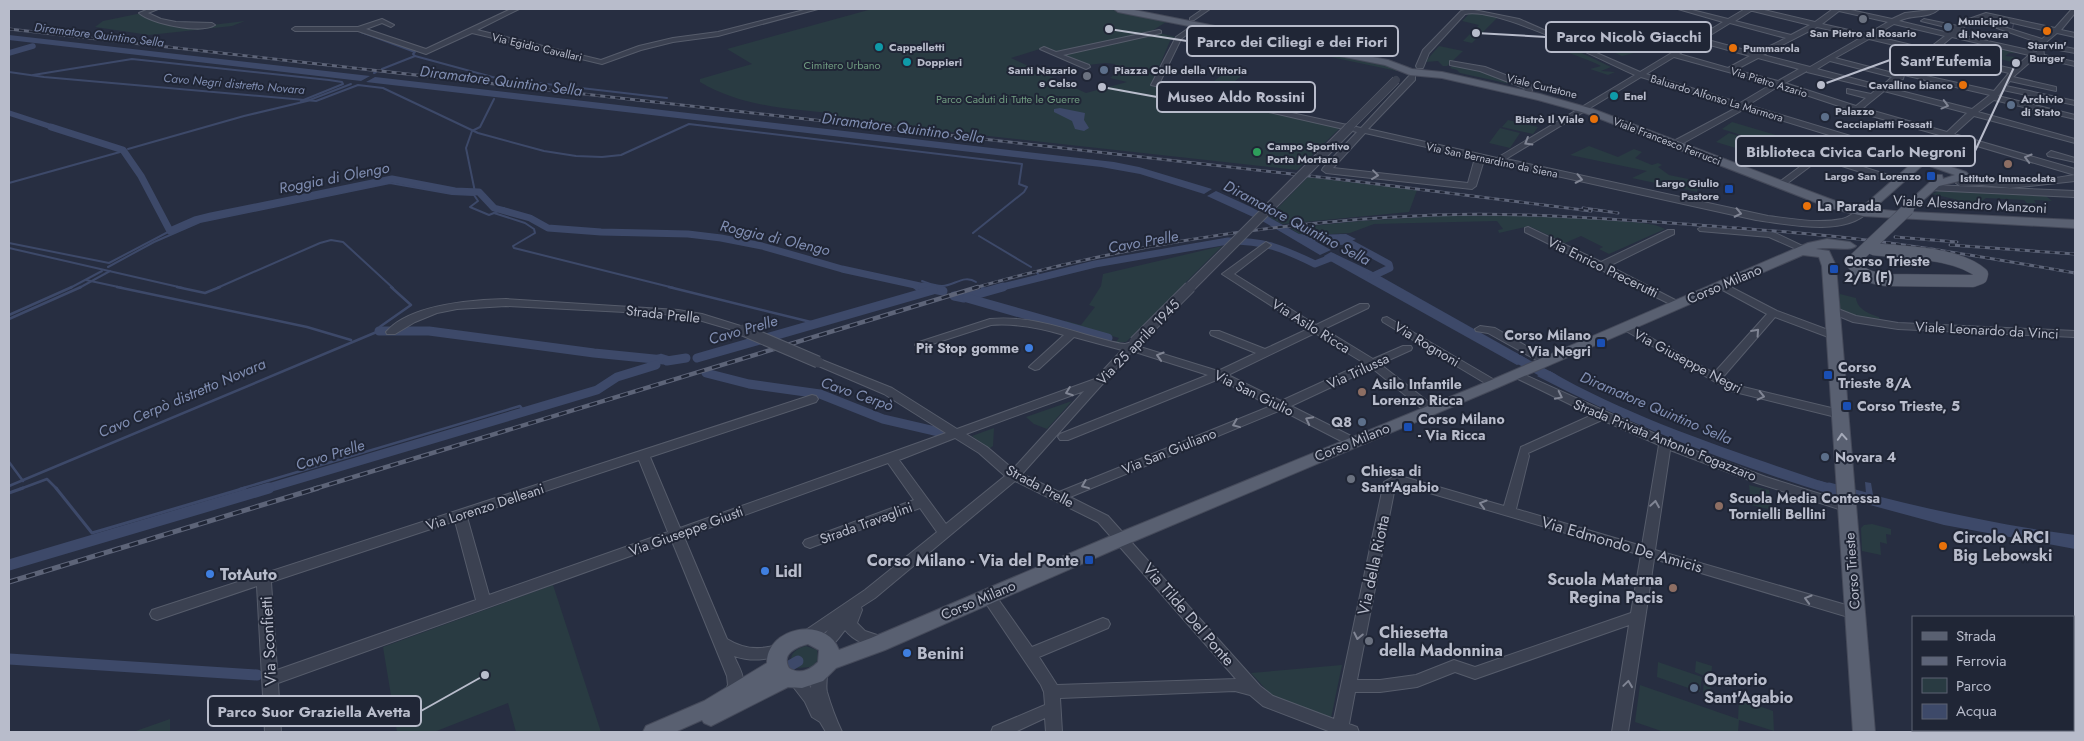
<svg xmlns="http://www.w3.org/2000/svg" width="2084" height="741" viewBox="0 0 2084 741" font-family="Jost,sans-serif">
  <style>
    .green { fill: #293b42; fill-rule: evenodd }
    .water { fill: #3d4969 }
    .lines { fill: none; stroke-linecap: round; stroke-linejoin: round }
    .stream-far2 { stroke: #3d4969; stroke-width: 2 }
    .stream-far1 { stroke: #3d4969; stroke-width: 2.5 }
    .stream { stroke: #3d4969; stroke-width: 3 }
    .canal-far3 { stroke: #3d4969; stroke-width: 5.5 }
    .canal-far2 { stroke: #3d4969; stroke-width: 7 }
    .canal-far1 { stroke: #3d4969; stroke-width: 9 }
    .canal { stroke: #3d4969; stroke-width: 11 }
    .minor-tunnel { stroke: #3d4356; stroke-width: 8; stroke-dasharray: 8 4; stroke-linecap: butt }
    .minor-casing { stroke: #565c6b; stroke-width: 2 }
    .major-casing { stroke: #454a5a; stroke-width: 2 }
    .minor { fill: #3b4151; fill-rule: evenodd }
    .major { fill: #596071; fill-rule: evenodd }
    .rail-far2-casing { stroke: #5d6478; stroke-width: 3 }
    .rail-far1-casing { stroke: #5d6478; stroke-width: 4.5 }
    .rail-casing { stroke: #5d6478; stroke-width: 5 }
    .rail-far2 { stroke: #202636; stroke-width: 2; stroke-dasharray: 5; stroke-linecap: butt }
    .rail-far1 { stroke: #202636; stroke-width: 2.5; stroke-dasharray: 8; stroke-linecap: butt }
    .rail { stroke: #202636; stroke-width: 3; stroke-dasharray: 9; stroke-linecap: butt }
    .minor-bridge-far2-casing { stroke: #565c6b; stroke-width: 9; stroke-linecap: butt }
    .minor-bridge-far1-casing { stroke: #565c6b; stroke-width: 11; stroke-linecap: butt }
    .minor-bridge-casing { stroke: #565c6b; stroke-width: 13; stroke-linecap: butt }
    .major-bridge-casing { stroke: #454a5a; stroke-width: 13; stroke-linecap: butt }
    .minor-bridge-far2 { stroke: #3b4151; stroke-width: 8 }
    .minor-bridge-far1 { stroke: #3b4151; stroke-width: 9 }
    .minor-bridge { stroke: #3b4151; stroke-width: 11 }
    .major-bridge { stroke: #596071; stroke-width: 12 }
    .oneway { stroke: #808594 }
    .oneway2 { stroke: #a5aab9 }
    .worship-dot { fill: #6b7280; stroke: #202636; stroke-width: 2 }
    .service-dot { fill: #5c6f8a; stroke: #202636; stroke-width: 2 }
    .food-dot { fill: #e8710a; stroke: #202636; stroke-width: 2 }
    .culture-dot { fill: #0f9aa8; stroke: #202636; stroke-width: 2 }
    .leisure-dot { fill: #2e9e5b; stroke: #202636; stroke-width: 2 }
    .education-dot { fill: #8d6e63; stroke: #202636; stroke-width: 2 }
    .transit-dot { fill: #1a4fb4; stroke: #202636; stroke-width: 2 }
    .shop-dot { fill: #3f7fe0; stroke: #202636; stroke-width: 2 }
    .labels { text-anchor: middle; stroke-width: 4; stroke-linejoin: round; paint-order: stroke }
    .far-poi-label { font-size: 11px; font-weight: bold; fill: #b8bccb; stroke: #202636; text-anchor: start }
    .far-street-label { font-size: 11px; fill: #b8bccb; stroke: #202636 }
    .far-park-label { font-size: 11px; fill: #709b80; stroke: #202636 }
    .far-water-label { font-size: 12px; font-style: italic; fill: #808eb2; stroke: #202636 }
    .street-label { font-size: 14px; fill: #b8bccb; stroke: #202636 }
    .poi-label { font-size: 14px; font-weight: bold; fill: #b8bccb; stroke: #202636; text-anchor: start }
    .water-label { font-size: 15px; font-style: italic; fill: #808eb2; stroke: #202636 }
    .near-poi-label { font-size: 16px; font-weight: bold; fill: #b8bccb; stroke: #202636; text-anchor: start }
    .near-street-label { font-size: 16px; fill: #b8bccb; stroke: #202636 }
    .leader { fill: none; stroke: #b8bccb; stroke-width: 2 }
    .callout-dot { fill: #b8bccb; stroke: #202636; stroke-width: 2 }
    .callout { fill: #202636; stroke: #b8bccb; stroke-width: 2 }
    .callout-label { font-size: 15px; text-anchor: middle; font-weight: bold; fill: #b8bccb }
  </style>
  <rect width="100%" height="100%" fill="#272e41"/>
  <g class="green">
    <path d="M872 9H1109L1166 22 1152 31 1175 37 1170 41 1151 86 1340 128 1297 170 826 118 838 114C792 109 741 107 700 82V79L752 64 727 49ZM1046 47 1088 65 1105 63 1115 64 1118 71 1110 78 1127 82 1086 93 1011 58Z"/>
    <path d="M1471 12 1498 17 1472 43 1463 41 1479 25 1462 21Z"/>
    <path d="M142 13 161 22 212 25 245 21 232 26 149 35 95 27 103 21Z"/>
    <path d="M1590 39 1638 52 1622 56 1585 40Z"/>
    <path d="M1990 45 2011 50 2010 51 2016 53H2009L2005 56 2016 57 2012 62 2000 59 2002 57 1982 51Z"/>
    <path d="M1279 46 1390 65 1400 70 1397 71Z"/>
    <path d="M1439 46 1463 51 1447 66H1443L1438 61 1425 62Z"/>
    <path d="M1571 48 1611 67 1601 71 1615 72 1608 75 1590 69 1601 66C1588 59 1575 56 1562 50Z"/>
    <path d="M1453 65 1492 74 1524 87 1460 73 1457 70 1450 68Z"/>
    <path d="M1229 70 1245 73 1230 85 1214 81Z"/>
    <path d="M1508 120 1538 127 1533 134 1502 127Z"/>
    <path d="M1732 122 1799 142 1789 150 1722 129Z"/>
    <path d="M1500 128 1520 133 1510 148 1489 143Z"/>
    <path d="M1729 133 1793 153 1781 162 1777 161 1772 166 1747 158 1752 153 1716 142Z"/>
    <path d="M1589 146 1618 157 1634 149 1642 152 1635 158 1652 165 1658 163 1662 165 1658 167 1669 175 1698 181 1705 186 1702 189 1698 188 1697 192 1632 178 1647 171 1570 155Z"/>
    <path d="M1308 177 1417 190 1409 212 1282 224 1269 217Z"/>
    <path d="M1939 191 2046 196 2052 201 2034 200 2036 203H2027L2024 200 1986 198 1979 203 1953 202 1954 199 1932 194Z"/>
    <path d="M1443 216C1502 216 1561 215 1620 221 1635 223 1652 222 1665 229L1609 254 1599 249 1603 247 1581 236 1565 243 1529 226 1499 233 1498 230 1503 229 1497 221 1374 224 1350 233 1314 235 1299 234 1290 228 1360 221Z"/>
    <path d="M1222 246 1126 342H1116L1119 338 1064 323 1066 321 1081 325 1095 307 1089 305 1101 286 1103 274Z"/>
    <path d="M1840 294 1856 298C1857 309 1869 314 1879 317L1880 320C1865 319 1852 318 1839 308Z"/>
    <path d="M1072 401 1047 429 1034 424 1026 417Z"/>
    <path d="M994 428 993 446 989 449 972 436Z"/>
    <path d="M1749 485 1769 490 1772 510 1751 505Z"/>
    <path d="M1872 524 1891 529V535L1886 534 1887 544 1880 542 1881 555 1862 551 1861 528 1864 525Z"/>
    <path d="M553 585 601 732H516L508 703 434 732H397L383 647Z"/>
    <path d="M806 646 817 650 818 660 812 667 797 668 791 662C790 653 797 648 806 646Z"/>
    <path d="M1696 661 1712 666 1710 697 1703 694 1704 676 1695 672Z"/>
    <path d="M1658 662 1702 677 1700 692 1657 677Z"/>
    <path d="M1342 665 1331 718 1273 697 1251 673Z"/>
    <path d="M1640 685 1738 719 1739 699 1773 711 1774 731 1739 720 1738 732H1664L1635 722Z"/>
    <path d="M170 719V732H133Z"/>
  </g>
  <g class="water">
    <path d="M9 35 370 76 361 81 9 40Z"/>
    <path d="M375 77 1114 162 1139 167 1212 189 1204 194 1140 174 1101 167 366 82Z"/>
    <path d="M1060 108 1085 113 1084 120 1089 128 1084 131 1075 129 1072 121 1054 112V109Z"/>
    <path d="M1216 191 1251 207 1299 234 1314 235 1346 234 1356 239 1342 245 1315 241 1331 250 1320 255 1264 222 1207 196Z"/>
    <path d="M1331 252 1371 271 1529 360 1517 365 1325 258 1324 256Z"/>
    <path d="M1545 371H1550C1634 420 1737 452 1829 484L1830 494C1727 463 1631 425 1537 376Z"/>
    <path d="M1865 482 1871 483 1873 495C1939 512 2007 526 2075 535V549L1944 525 1859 502 1858 492 1866 493Z"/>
  </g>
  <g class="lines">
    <g class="stream-far2">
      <path d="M361 32 415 52 413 54 415 56"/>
      <path d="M382 69 415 56 496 78 667 98"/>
      <path d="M9 72 44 77 316 101 358 85 383 88 478 133 544 151 576 156 602 157 621 155 689 124 1022 164 1019 184 1027 187 1024 192 973 233"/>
      <path d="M374 73 376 72"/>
      <path d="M33 75 132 59 329 80 342 82 343 84 301 101"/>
      <path d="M128 149 244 116 307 101 351 84"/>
      <path d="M9 183 120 152"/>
      <path d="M475 192 466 148 472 131 480 127 494 99"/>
      <path d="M504 208 494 213 525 223 534 229 535 233 513 246 514 248 674 288"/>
      <path d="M979 236 1031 267"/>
      <path d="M9 243 109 263 170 231"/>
      <path d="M9 248 183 288"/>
      <path d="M108 267 154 242 200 222 390 183 452 194 474 195 478 201 470 207 489 215 494 213"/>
      <path d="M1037 273 1040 276"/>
      <path d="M86 280 123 288"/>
      <path d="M922 281C928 283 935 286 942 286 954 286 964 274 976 282"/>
      <path d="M911 284 915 288"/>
      <path d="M70 288 102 271"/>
      <path d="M79 288 110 271"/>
      <path d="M217 288 320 243 331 240 343 242 393 288"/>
    </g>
    <g class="stream-far1">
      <path d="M117 287 307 327 351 340"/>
      <path d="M177 287 205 293 220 287"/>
      <path d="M669 287 815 323"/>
      <path d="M914 287 920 292"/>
      <path d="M982 288 989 290"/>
      <path d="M9 315 72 287"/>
      <path d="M9 319 81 287"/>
      <path d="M654 357 661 355 674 359"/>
      <path d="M9 462 23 481"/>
      <path d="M9 486 379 331 377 330 381 326 411 305 391 287"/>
      <path d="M20 489 47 479 57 489"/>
      <path d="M240 489 520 406 524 411"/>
    </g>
    <g class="stream">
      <path d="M56 488 92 533 245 488"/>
      <path d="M9 493 23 488"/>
    </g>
    <g class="canal-far3">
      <path d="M9 53 33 46"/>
      <path d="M9 113 55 128"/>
    </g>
    <g class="canal-far2">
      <path d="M51 127 123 150 141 176 170 231 195 220 211 216 392 179 455 191 479 192 494 208 530 218 548 228 601 232 688 234 721 238 762 246 842 269 929 288"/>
      <path d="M1341 238 1389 264 1390 268 1371 277"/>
      <path d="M998 288 1095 264 1228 241C1265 241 1282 248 1315 264L1333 257"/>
    </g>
    <g class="canal-far1">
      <path d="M923 287 943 291"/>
      <path d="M954 296 964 298 1003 287"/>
      <path d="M967 298 1108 338"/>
      <path d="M379 331H429L594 353 664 360"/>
      <path d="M1514 357 1553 378"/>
      <path d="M697 358 933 290"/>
      <path d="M667 361 686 358"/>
      <path d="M706 373 749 384 820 394 883 419 939 432"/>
      <path d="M1819 485 1833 489"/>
      <path d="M265 489 597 390 617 377 656 365"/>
    </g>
    <g class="canal">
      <path d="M1829 488 1870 499"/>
      <path d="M9 565 269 488"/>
      <path d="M9 659 257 675"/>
      <path d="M779 672 798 661"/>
    </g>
    <path class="minor-tunnel" d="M2008 20 2005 23 2014 25"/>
    <g class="minor-casing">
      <g id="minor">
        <path d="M149 9H158L148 13 161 19 176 22 212 23 215 25C201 34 152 24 139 13Z"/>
        <path d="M511 9H519L477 30 601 60 639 46 673 38 718 32 808 9H818L718 36 673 42 641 50 602 64 472 33 426 54 358 31H295L292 29 295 27H358L382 19 394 25 391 27 382 23 366 29 426 49Z"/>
        <path d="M1203 9H1210L1194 20H1190V18Z"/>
        <path d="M1469 9 1519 19 1640 72 1723 22 1678 9H1688L1728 19 1745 9H1760L1815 22 1833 9H1846L1892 19 1905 13 1939 9C1929 19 1912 14 1899 21L1949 33 1954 29 1921 21 1924 19 1958 26 1966 20 1986 13 2055 28 2072 9H2075V13L2061 30 2075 33V37L2057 33 2045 43 2075 49V53L2043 47 2044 55 2075 62V66L2036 57 2013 77 2056 87V91L2010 81 2006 86 2075 101V105L2003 90 1998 96 2075 115V119L1994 100 1978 112 2075 139V143L1974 116 1954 134 2075 169V175L1950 138 1925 162 1922 163 1842 138V142L1825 155 1901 179V183H1895L1820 159 1781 188 1778 187V183L1839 138 1741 108V111L1678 146H1672V142L1738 107 1641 77 1506 159 1768 216C1792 219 1818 224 1842 219 1850 217 1855 211 1863 209L1868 212C1844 237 1786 224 1756 220L1484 160 1476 186 1472 189 1326 173 1322 170 1323 168 1357 132 1151 85 1176 37 1196 23 1198 24V26L1181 39 1159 84 1361 128 1409 76H1415V80L1368 129 1497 158 1635 75C1599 59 1499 7 1465 14L1429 53 1423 68H1417L1416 66 1423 50 1461 11ZM1751 11H1753L1810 25 1791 35 1735 21ZM1839 11 1888 22 1867 34 1822 24ZM1984 17 1991 25 1997 28 2037 42 2035 44 2037 52 1956 34 1970 22ZM1992 18 2051 32 2042 39 2001 26ZM1730 23 1786 38 1756 53 1704 39ZM1894 24 1945 36 1928 49 1874 36ZM1817 27 1862 37 1810 67 1763 55ZM1952 37 2029 55 2013 69 1935 51ZM1869 39 1924 52 1897 74 1835 58ZM1699 42 1750 56 1728 68 1679 54ZM1931 54 2009 73 1994 91 1908 72ZM1674 57 1772 84 1740 103 1646 74ZM1758 58 1799 69 1778 81 1735 70ZM1830 61 1892 77 1882 86 1817 69ZM1807 71V72L1877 89 1871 94 1847 89V93L1866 98 1856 106 1785 83ZM1904 75 1990 95 1972 109 1889 88 1903 79ZM1779 86 1854 111 1943 136 1920 157 1748 105ZM1884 91 1967 113 1947 132 1863 108ZM1365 133 1475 158 1468 183 1333 168Z"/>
        <path d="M1159 30 1161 31V33L1063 55 1089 65 1090 67 1086 69 1040 49 1044 47 1056 52Z"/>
        <path d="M1450 61 1485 67 1531 85 1532 91 1525 93 1524 88 1480 71 1450 65Z"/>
        <path d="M2051 151 2075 158V162L2048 156 2047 154Z"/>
        <path d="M2075 175V181L2010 188 1982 185 1960 186 1956 183C1966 175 1995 182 2009 182 2030 183 2054 178 2075 175Z"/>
        <path d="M1931 185 2075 191V197L1928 190 1927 188Z"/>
        <path d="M1703 226 1771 231 1811 250 1809 252H1803L1769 237 1700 231 1698 229Z"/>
        <path d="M1528 227 1601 262 1668 230H1674V234L1609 266 1683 304 1678 307 1674 306 1525 232V228Z"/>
        <path d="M1266 242 1271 245 1269 247 1234 274 1316 325 1360 304H1368L1369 306 1368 308 1324 329 1373 359 1403 346H1411L1412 348 1411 350 1380 364 1435 407 1437 410 1435 413H1427L1372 368 1291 406 1357 439 1359 442 1357 445H1349L1281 410 1070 497 1108 516 1260 686 1273 696 1334 719 1384 482 1397 475 1504 506 1521 447 1592 415 1512 376 1510 374 1516 371 1682 446 1766 477 1852 504 1854 507 1852 510H1842L1757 483 1670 450 1655 550 1860 609 1862 613 1860 617 1855 619 1654 559 1628 732H1612L1629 625 1475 679 1455 672 1417 687 1380 692H1355L1349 724 1357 727 1359 732H1331L1263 706 1250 695 1235 691 1060 698 1062 732H1046L1045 718 1015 732H991L993 727 1045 705 1044 692 1041 685 981 596 983 592 988 591 993 592 1032 647 1098 620 1103 618 1108 620 1110 624 1108 628 1039 657 1057 685 1236 679 1098 522 1015 481 875 598 861 607 862 610 857 623 865 631 880 636 882 640 880 644C868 648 853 640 845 630 838 638 832 651 820 647L818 643 828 630C820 635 813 643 803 640L801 636 803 632 865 590 937 532 920 508 815 546 810 548 805 546 803 543 805 540 914 500 888 463 684 537 727 639C740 647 753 650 768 647 774 646 778 644 784 646L786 650 784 654C767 660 752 662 734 656 742 674 748 679 737 698L732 699 727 698 724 693 728 685 727 676 672 541 278 683 281 732H265L257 586 157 620 152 618 150 614 152 610 812 395 816 396 818 399 816 402 650 457 680 528 946 433 884 394 814 364 812 362 814 360H822L892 388 957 429 1095 379 1122 350 1074 337 1039 369 1035 370 1029 367 1031 365 1064 335C1041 328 1016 323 991 325L920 348 915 345 916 343 990 319C1033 315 1068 331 1109 341 1114 342 1120 344 1125 344 1129 343 1131 341 1136 343L1137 346 1218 371 1256 353 1211 335 1210 333 1211 331H1219L1265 349 1308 329 1222 274ZM1315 333 1364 363 1281 401 1228 375ZM1132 351 1208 375 1060 434 1058 437 1060 440H1068L1219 379 1271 406 1059 492 1022 474ZM1084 391 1013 469 987 447 966 434ZM1602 420 1659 445 1642 546 1516 509 1529 456 1528 453ZM955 438 979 453 1005 476 946 524 899 460ZM639 460 668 532 489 595 467 517ZM1399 484 1641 555 1631 613 1475 667 1454 660 1416 675 1380 680H1357L1395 487ZM455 521 476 600 277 670 271 582Z"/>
        <path d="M1721 282 1777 311 1839 334 1840 336 1839 338H1831L1775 317 1723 377 1739 386 1844 411 1846 414 1844 417 1840 418 1731 391 1619 327 1624 324 1628 325 1714 373 1767 314 1717 287 1716 285Z"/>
        <path d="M506 299 678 310 702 314 747 328 748 330 743 333 692 318 664 314 506 306 457 309 437 313 415 322 395 334H387L386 332C410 304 471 300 506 299Z"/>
        <path d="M1833 307 1856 316 1898 323 2075 331V337L1898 329 1853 322 1829 312 1828 310Z"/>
        <path d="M1387 317 1498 382 1500 384 1498 386H1490L1383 322 1382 320 1383 318Z"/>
        <path d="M1480 326 1495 328 1552 361 1550 363H1542L1488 333 1476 331 1475 329Z"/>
        <path d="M820 667 825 669C829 676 825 684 827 692 831 706 836 719 842 732H826L820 722 812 717 805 702 788 680 791 676C801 672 805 680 811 688L812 673 815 669Z"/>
      </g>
    </g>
    <g class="major-casing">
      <g id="major">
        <path d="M1114 9H1129L1388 60 1412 69 1442 72 1540 94 1593 109 1838 202 1861 208 1918 158 1922 157 1966 172 1968 174 1963 180 1939 186 1910 212 2075 220V228L1863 216 1830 208 1585 113 1538 100 1442 78 1410 75 1385 65 1118 12ZM1924 164 1955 175 1943 179 1942 175H1934L1929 183 1904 206 1902 209 1905 212 1873 209Z"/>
        <path d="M1827 239 1850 242 1856 246C1850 252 1828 246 1816 249L1829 251 1836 266 1875 732H1853L1822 266 1819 257 1803 255 1499 387 1118 548 885 650 836 668 823 681 802 688 788 687 711 726 704 723 702 720 675 732H643L646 726 704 701 767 663C766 628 826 615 839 650L871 638 1106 538 1489 381 1808 243ZM808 644 819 650 818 662C810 670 800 675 789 668 781 654 796 647 808 644Z"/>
      </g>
    </g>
    <use href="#minor" class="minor"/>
    <use href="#major" class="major"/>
    <g class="rail-far2-casing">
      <g id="rail-far2">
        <path d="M9 29 1345 180 1591 211"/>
        <path d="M1583 208 1618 213"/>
        <path d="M1895 237 1957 242"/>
        <path d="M1950 245 2075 254"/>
        <path d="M974 288C1124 245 1280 221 1436 215 1514 212 1593 218 1671 223 1749 229 1827 234 1904 245 1961 253 2018 263 2075 273"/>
      </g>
    </g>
    <g class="rail-far1-casing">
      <path id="rail-far1" d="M314 489 978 287"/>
    </g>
    <g class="rail-casing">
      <path id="rail" d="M9 582 318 488"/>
    </g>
    <use href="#rail-far2" class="rail-far2"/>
    <use href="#rail-far1" class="rail-far1"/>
    <use href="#rail" class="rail"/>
    <g class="minor-bridge-far2-casing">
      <path id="minor-bridge-far2" d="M1348 128 1396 80"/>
    </g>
    <g class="minor-bridge-far1-casing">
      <path id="minor-bridge-far1" d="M1189 288 1350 127"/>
    </g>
    <g class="minor-bridge-casing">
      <g id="minor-bridge">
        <path d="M743 330 818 362"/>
        <path d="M1135 342 1190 287"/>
      </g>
    </g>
    <g class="major-bridge-casing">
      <path id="major-bridge" d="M1873 249C1905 253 1957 252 1982 274L1981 278 1973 281 1885 280C1872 278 1861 275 1853 264L1854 260 1908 209"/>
    </g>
    <use href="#minor-bridge-far2" class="minor-bridge-far2"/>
    <use href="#minor-bridge-far1" class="minor-bridge-far1"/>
    <use href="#minor-bridge" class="minor-bridge"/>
    <use href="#major-bridge" class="major-bridge"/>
  </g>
  <defs><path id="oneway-chevron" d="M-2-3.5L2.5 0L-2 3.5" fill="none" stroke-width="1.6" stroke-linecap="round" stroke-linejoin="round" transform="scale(1.25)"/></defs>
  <g class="oneway">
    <use href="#oneway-chevron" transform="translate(1945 105) rotate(15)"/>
    <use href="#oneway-chevron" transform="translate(1528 142) rotate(149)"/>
    <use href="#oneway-chevron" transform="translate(2028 158) rotate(-164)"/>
    <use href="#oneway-chevron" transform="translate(1375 175) rotate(7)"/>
    <use href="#oneway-chevron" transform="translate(1579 179) rotate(12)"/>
    <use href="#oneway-chevron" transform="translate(1738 213) rotate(12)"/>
    <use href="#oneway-chevron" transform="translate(1756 332) rotate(-48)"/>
    <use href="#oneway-chevron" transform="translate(1160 356) rotate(-163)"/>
    <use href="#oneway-chevron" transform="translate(1069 392) rotate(160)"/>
    <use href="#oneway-chevron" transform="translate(1559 396) rotate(26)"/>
    <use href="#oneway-chevron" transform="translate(1761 396) rotate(13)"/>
    <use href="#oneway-chevron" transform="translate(1309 420) rotate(-153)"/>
    <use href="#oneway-chevron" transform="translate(1236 424) rotate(158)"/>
    <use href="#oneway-chevron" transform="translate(1085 485) rotate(158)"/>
    <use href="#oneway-chevron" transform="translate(1483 504) rotate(-164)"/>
    <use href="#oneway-chevron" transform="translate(1655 504) rotate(-81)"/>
    <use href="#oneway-chevron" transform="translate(1808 599) rotate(-164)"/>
    <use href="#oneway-chevron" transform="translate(1358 636) rotate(102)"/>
    <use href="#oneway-chevron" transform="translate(1628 684) rotate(-82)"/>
  </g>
  <use class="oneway2" href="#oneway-chevron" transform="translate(1842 437) rotate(-94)"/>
  <g class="worship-dot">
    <circle cx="1863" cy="19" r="5"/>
    <circle cx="1087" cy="76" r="5"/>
    <circle cx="1351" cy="479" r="5"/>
    <circle cx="1369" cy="641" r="5"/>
  </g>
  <g class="service-dot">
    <circle cx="1948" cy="27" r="5"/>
    <circle cx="1104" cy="70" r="5"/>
    <circle cx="2011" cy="105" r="5"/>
    <circle cx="1825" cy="117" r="5"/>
    <circle cx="1362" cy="422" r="5"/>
    <circle cx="1825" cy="457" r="5"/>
    <circle cx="1694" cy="688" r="5"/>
  </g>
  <g class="food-dot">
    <circle cx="2047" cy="31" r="5"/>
    <circle cx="1733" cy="48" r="5"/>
    <circle cx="1963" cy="85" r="5"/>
    <circle cx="1594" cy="119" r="5"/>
    <circle cx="1807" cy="206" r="5"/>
    <circle cx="1943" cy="546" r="5"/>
  </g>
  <g class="culture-dot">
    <circle cx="879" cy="47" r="5"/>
    <circle cx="907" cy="62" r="5"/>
    <circle cx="1614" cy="96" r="5"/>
  </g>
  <circle class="leisure-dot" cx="1257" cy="152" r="5"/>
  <g class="education-dot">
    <circle cx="2008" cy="164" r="5"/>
    <circle cx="1362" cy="392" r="5"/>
    <circle cx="1719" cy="506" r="5"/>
    <circle cx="1673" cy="588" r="5"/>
  </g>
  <g class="transit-dot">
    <rect x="1926" y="171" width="10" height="10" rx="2.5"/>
    <rect x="1724" y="184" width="10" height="10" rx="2.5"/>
    <rect x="1829" y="264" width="10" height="10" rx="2.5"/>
    <rect x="1596" y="338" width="10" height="10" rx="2.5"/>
    <rect x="1823" y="370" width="10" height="10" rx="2.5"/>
    <rect x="1842" y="401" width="10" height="10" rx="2.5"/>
    <rect x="1403" y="422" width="10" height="10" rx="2.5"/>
    <rect x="1084" y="555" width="10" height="10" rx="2.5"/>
  </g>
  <g class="shop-dot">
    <circle cx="1029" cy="348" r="5"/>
    <circle cx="765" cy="571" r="5"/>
    <circle cx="210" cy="574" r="5"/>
    <circle cx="907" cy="653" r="5"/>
  </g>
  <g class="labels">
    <g class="far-poi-label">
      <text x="1958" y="25">Municipio<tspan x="1958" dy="13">di Novara</tspan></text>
      <text x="1863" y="37" text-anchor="middle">San Pietro al Rosario</text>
      <text x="2047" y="49" text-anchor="middle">Starvin'<tspan x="2047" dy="13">Burger</tspan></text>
      <text x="889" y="51">Cappelletti</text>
      <text x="1743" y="52">Pummarola</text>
      <text x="917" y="66">Doppieri</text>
      <text x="1077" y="74" text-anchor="end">Santi Nazario<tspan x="1077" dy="13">e Celso</tspan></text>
      <text x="1114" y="74">Piazza Colle della Vittoria</text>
      <text x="1953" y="89" text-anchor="end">Cavallino bianco</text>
      <text x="1624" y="100">Enel</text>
      <text x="2021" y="103">Archivio<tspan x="2021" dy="13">di Stato</tspan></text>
      <text x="1835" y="115">Palazzo<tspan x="1835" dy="13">Cacciapiatti Fossati</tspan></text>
      <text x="1584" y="123" text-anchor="end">Bistrò Il Viale</text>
      <text x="1267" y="150">Campo Sportivo<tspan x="1267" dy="13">Porta Mortara</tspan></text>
      <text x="1921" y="180" text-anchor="end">Largo San Lorenzo</text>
      <text x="2008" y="182" text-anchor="middle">Istituto Immacolata</text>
      <text x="1719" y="187" text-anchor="end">Largo Giulio<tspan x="1719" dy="13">Pastore</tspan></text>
    </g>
    <g class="far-street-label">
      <text transform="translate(537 47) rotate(13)" y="4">Via Egidio Cavallari</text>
      <text transform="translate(1769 82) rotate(17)" y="4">Via Pietro Azario</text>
      <text transform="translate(1542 86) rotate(14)" y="4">Viale Curtatone</text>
      <text transform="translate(1717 98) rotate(17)" y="4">Baluardo Alfonso La Marmora</text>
      <text transform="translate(1667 141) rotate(21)" y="4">Viale Francesco Ferrucci</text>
      <text transform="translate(1492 160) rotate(12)" y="4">Via San Bernardino da Siena</text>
    </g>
    <g class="far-park-label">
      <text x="842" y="69">Cimitero Urbano</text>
      <text x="1008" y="103">Parco Caduti di Tutte le Guerre</text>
    </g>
    <g class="far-water-label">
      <text transform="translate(99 35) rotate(7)" y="4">Diramatore Quintino Sella</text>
      <text transform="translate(234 84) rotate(5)" y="4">Cavo Negri distretto Novara</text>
    </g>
    <g class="street-label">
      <text transform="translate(1970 204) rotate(3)" y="5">Viale Alessandro Manzoni</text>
      <text transform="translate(1603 267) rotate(26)" y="5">Via Enrico Precerutti</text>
      <text transform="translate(1724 284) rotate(-23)" y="5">Corso Milano</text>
      <text transform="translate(663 314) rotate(6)" y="5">Strada Prelle</text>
      <text transform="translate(1311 326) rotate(32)" y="5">Via Asilo Ricca</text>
      <text transform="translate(1987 330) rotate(3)" y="5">Viale Leonardo da Vinci</text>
      <text transform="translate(1138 342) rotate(-46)" y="5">Via 25 aprile 1945</text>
      <text transform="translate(1427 344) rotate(31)" y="5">Via Rognoni</text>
      <text transform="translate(1688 361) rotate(28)" y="5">Via Giuseppe Negri</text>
      <text transform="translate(1358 371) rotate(-25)" y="5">Via Trilussa</text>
      <text transform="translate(1254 393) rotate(26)" y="5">Via San Giulio</text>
      <text transform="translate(1665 440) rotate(22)" y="5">Strada Privata Antonio Fogazzaro</text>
      <text transform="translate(1352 442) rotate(-22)" y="5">Corso Milano</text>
      <text transform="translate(1169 451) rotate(-22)" y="5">Via San Giuliano</text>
      <text transform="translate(1040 486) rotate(28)" y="5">Strada Prelle</text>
      <text transform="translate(485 507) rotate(-18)" y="5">Via Lorenzo Delleani</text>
      <text transform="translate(866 523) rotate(-20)" y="5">Strada Travaglini</text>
      <text transform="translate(686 531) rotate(-20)" y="5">Via Giuseppe Giusti</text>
      <text transform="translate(1852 571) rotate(-94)" y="5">Corso Trieste</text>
      <text transform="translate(978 600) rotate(-23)" y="5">Corso Milano</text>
    </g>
    <g class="poi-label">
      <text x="1817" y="211">La Parada</text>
      <text x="1844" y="266">Corso Trieste<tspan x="1844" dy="16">2/B (F)</tspan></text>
      <text x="1591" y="340" text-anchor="end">Corso Milano<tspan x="1591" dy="16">- Via Negri</tspan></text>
      <text x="1019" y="353" text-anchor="end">Pit Stop gomme</text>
      <text x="1838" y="372">Corso<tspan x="1838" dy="16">Trieste 8/A</tspan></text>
      <text x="1372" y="389">Asilo Infantile<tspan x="1372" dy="16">Lorenzo Ricca</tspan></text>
      <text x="1857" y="411">Corso Trieste, 5</text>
      <text x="1418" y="424">Corso Milano<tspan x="1418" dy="16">- Via Ricca</tspan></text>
      <text x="1352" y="427" text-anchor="end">Q8</text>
      <text x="1835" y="462">Novara 4</text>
      <text x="1361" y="476">Chiesa di<tspan x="1361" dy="16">Sant'Agabio</tspan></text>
      <text x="1729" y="503">Scuola Media Contessa<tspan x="1729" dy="16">Tornielli Bellini</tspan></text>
    </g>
    <g class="water-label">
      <text transform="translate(501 81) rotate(7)" y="5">Diramatore Quintino Sella</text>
      <text transform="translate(903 128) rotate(7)" y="5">Diramatore Quintino Sella</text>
      <text transform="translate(334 178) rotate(-11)" y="5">Roggia di Olengo</text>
      <text transform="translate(1297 223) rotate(28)" y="5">Diramatore Quintino Sella</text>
      <text transform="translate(775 238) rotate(13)" y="5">Roggia di Olengo</text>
      <text transform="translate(1143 242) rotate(-10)" y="5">Cavo Prelle</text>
      <text transform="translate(743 330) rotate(-16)" y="5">Cavo Prelle</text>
      <text transform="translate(857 394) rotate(19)" y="5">Cavo Cerpò</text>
      <text transform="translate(182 398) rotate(-23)" y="5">Cavo Cerpò distretto Novara</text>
      <text transform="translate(1656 408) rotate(23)" y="5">Diramatore Quintino Sella</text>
      <text transform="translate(330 455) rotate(-17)" y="5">Cavo Prelle</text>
    </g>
    <g class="near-poi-label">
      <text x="1953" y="543">Circolo ARCI<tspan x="1953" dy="18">Big Lebowski</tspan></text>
      <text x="1079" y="566" text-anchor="end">Corso Milano - Via del Ponte</text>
      <text x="775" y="577">Lidl</text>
      <text x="220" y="580">TotAuto</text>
      <text x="1663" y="585" text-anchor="end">Scuola Materna<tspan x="1663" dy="18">Regina Pacis</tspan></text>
      <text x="1379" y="638">Chiesetta<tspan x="1379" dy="18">della Madonnina</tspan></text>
      <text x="917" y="659">Benini</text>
      <text x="1704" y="685">Oratorio<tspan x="1704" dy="18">Sant'Agabio</tspan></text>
    </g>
    <g class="near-street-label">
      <text transform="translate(1622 544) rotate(16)" y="6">Via Edmondo De Amicis</text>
      <text transform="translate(1373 565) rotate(-78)" y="6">Via della Riotta</text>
      <text transform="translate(1189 614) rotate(49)" y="6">Via Tilde Del Ponte</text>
      <text transform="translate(268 641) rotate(-93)" y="6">Via Sconfietti</text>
    </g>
  </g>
  <path class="leader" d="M1476 33L1546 37M1109 29L1187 41M1821 85L1890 60M1102 87L1157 97M2016 63L1975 151M485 675L421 711"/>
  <g class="callout-dot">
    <circle cx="1476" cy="33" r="5"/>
    <circle cx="1109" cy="29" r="5"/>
    <circle cx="1821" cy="85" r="5"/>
    <circle cx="1102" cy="87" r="5"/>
    <circle cx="2016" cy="63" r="5"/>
    <circle cx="485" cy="675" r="5"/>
  </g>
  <g class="callout">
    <rect x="1546" y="22" width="165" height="30" rx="5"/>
    <rect x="1187" y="26" width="211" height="30" rx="5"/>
    <rect x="1890" y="45" width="111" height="30" rx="5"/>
    <rect x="1157" y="82" width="158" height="30" rx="5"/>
    <rect x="1736" y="136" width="239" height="30" rx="5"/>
    <rect x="208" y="696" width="213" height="30" rx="5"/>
  </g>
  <g class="callout-label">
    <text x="1629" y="42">Parco Nicolò Giacchi</text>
    <text x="1292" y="47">Parco dei Ciliegi e dei Fiori</text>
    <text x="1946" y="66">Sant'Eufemia</text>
    <text x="1236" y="102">Museo Aldo Rossini</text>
    <text x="1856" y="157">Biblioteca Civica Carlo Negroni</text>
    <text x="314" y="717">Parco Suor Graziella Avetta</text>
  </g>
  <rect width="2084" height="741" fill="none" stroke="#b8bccb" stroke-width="20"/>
  <rect x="1912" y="616" width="162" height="115" fill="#202636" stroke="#5d6272"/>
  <rect x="1922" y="632" width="25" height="8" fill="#596071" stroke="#5d6272"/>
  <text x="1956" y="641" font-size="15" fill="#b8bccb">Strada</text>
  <rect x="1922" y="657" width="25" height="8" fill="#5d6478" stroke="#5d6272"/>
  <text x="1956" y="666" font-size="15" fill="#b8bccb">Ferrovia</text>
  <rect x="1922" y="678" width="25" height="15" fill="#293b42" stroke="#5d6272"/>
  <text x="1956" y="691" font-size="15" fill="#b8bccb">Parco</text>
  <rect x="1922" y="704" width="25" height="15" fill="#3d4969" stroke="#5d6272"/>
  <text x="1956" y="716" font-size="15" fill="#b8bccb">Acqua</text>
</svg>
